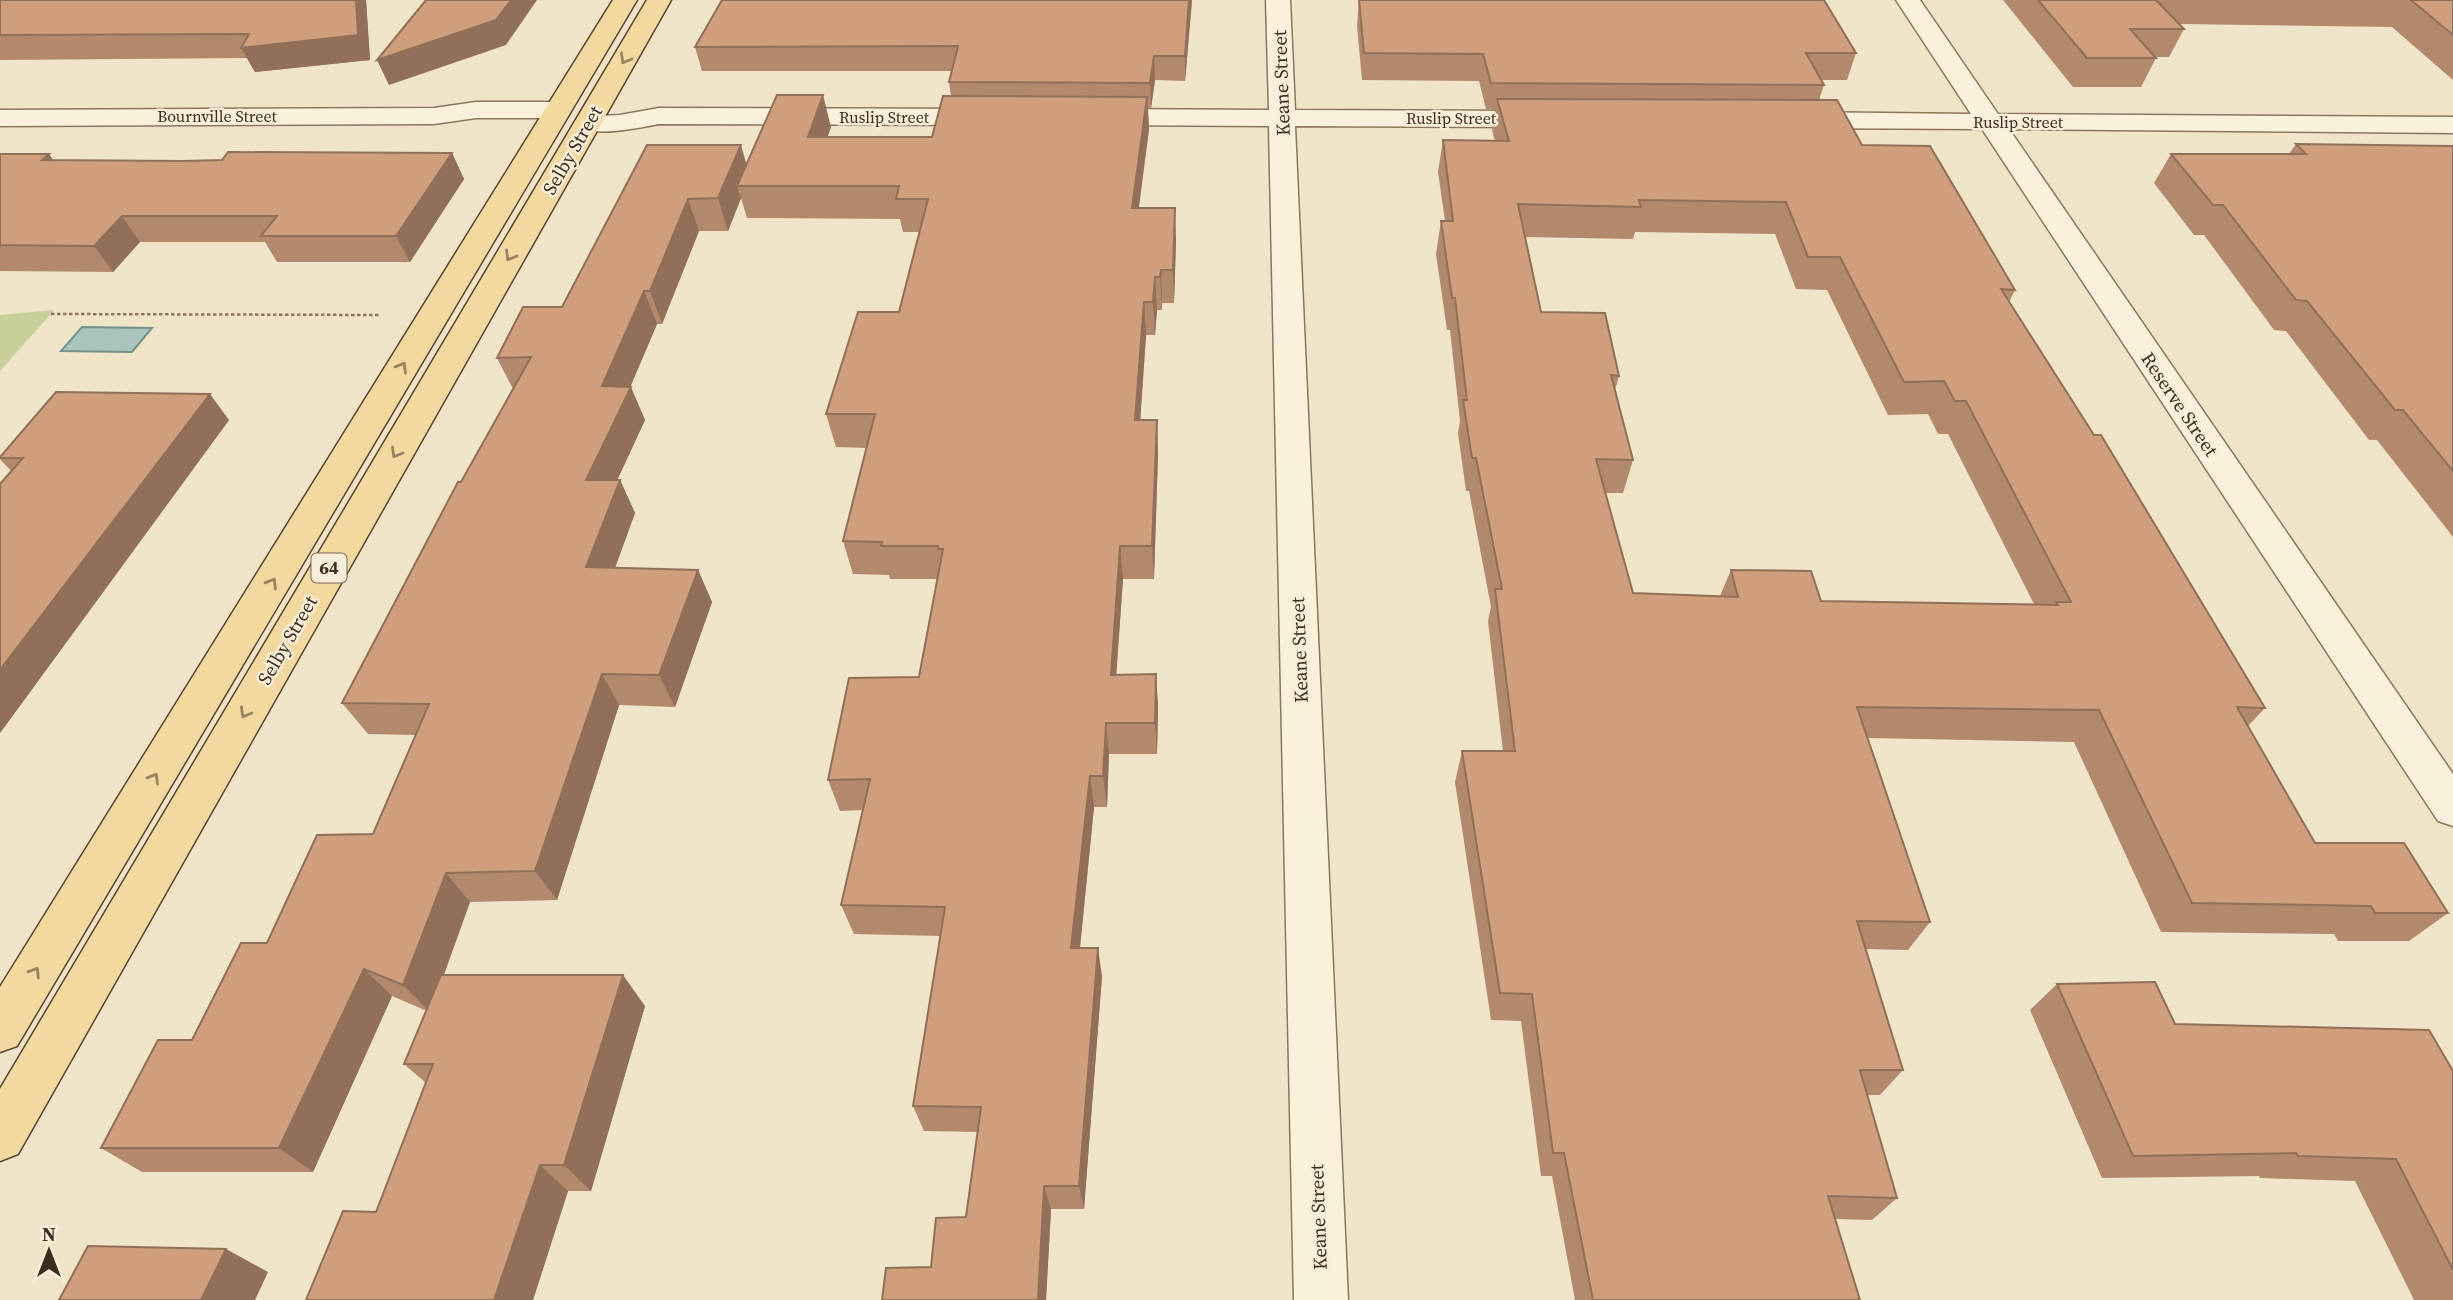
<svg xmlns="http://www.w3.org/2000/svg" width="2453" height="1300" viewBox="0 0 2453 1300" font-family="'Source Serif 4',serif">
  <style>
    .green { fill: #c9cf9b }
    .water { fill: #a9c4bc; stroke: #6f938a; stroke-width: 2 }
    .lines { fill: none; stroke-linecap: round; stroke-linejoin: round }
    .minor-casing { stroke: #8d765c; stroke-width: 3 }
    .major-casing { stroke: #5b4430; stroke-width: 3 }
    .path { stroke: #8d765c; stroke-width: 2.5; stroke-dasharray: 3.5 2.5; stroke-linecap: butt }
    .minor { fill: #faf1dc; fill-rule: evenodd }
    .major { fill: #f3d9a0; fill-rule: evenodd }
    .wall { fill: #b2896c; fill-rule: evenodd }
    .shaded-wall { fill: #916f58 }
    .building { fill: #cf9f7d; stroke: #916f58; stroke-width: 2; fill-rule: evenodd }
    .oneway { stroke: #988460 }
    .labels { text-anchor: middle; stroke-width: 5; stroke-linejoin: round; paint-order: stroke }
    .far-street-label { font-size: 16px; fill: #3d2e20; stroke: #f7eed8 }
    .shield { fill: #f7eed8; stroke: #756857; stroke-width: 2 }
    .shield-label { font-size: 18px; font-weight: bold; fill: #3d2e20 }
    .street-label { font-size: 19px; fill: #3d2e20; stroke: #f7eed8 }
  </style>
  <rect width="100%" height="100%" fill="#f0e4c8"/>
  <path class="green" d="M54 310 51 314 0 371V315Z"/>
  <path class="water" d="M82 327 152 328 132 352 61 351Z"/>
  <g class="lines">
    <g class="minor-casing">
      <g id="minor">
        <path d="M1266 0H1290L1295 110 1547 111 1556 113 1560 119 1556 125 1547 127 1295 126 1348 1300H1294L1269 126 1096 125 1087 122 1083 117 1087 112 1096 109 1269 110Z"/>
        <path d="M1896 0H1920L1998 114 2453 117V133L2009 129 2453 774V826L2438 821 1982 129 1796 128 1787 126 1783 120 1787 114 1796 112 1971 114Z"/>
        <path d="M476 102H557L566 105 570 110 566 115 557 118H476L434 124 0 126V110L434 108Z"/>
        <path d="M659 108 991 109 1000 112 1004 117 1000 122 991 125 659 124C632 129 605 135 578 129L574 123 578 117 620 115Z"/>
      </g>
    </g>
    <g class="major-casing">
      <g id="major">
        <path d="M613 0H637L17 1046 0 1052V987Z"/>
        <path d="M647 0H671L18 1154 0 1161V1089Z"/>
      </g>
    </g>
    <path class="path" d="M51 314 380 315"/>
    <use href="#minor" class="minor"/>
    <use href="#major" class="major"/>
  </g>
  <g class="wall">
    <path d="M0 0H366L370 60 255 72 247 58 0 60Z"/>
    <path d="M722 0H1192L1185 81 1155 80 1151 108H1148L1149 129 1139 208 1176 241 1174 303H1162V310H1157L1155 335H1146L1140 420H1157L1158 454 1154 579H1123L1116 675 1156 674 1158 707 1157 754H1109L1107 807H1094L1080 948 1102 976 1084 1209H1051L1046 1300H882L931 1267 966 1217 978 1132 924 1131 913 1106 940 936 854 934 841 905 863 810 840 811 828 780 919 677 937 579H890L889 575 853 574 843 541 866 448 836 447 826 414 899 312 919 232H903L900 219 747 218 741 198 728 231H699L662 324H657L630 387 645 420 617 480H620L635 513 615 568 698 570 712 602 675 707 619 705 557 900 470 902 444 975 645 1006 591 1191H568L533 1300H306L376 1212 426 1083 404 1064 427 1011 392 996 313 1172H142L101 1148 192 1040 267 943 373 834 416 735 368 734 342 703 461 482 513 389 497 358 562 307 647 145 746 165 831 127 827 137H932L951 96 949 82 952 71H702L695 47Z"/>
    <path d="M1359 0 1856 53 1847 80H1821L1824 85 1819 100 1862 145 2015 290 2009 302 2265 708 2248 726 2315 843 2448 913 2409 941H2338L2334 934 2161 932 2074 742 1868 738 1930 922 1908 950 1866 949 1903 1070 1880 1095H1867L1897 1198 1872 1220 1835 1219 1860 1300H1575L1552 1176H1541L1521 1021 1491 1020 1455 782 1462 751H1503L1488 621 1491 607 1469 491H1466L1458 433 1460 421 1450 330H1447L1436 254 1441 221H1445L1438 172 1443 140 1495 141 1492 130 1495 110 1486 109 1479 81 1362 80 1357 26ZM1635 232 1775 234 1796 289 1827 290 1888 415 1928 414 1938 434H1948L2034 604 1821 601 1731 570 1720 596 1633 593 1605 493H1623L1633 460 1615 390 1619 376 1541 312 1525 237 1633 239Z"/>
    <path d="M2003 0H2453V80L2392 27 2179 24 2184 29 2169 57H2155L2156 58 2141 87H2073Z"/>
    <path d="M2296 144 2453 146V537L2377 440H2369L2286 331 2274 330 2204 235H2194L2154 183 2171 154H2289Z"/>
    <path d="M452 153 464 179 410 262H277L265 242H140L113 272 0 271V154L53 160 183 161Z"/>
    <path d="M229 420 0 733V484L11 471 0 459V457Z"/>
    <path d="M2057 984 2175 1024 2453 1071V1300H2414L2355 1181 2260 1178 2259 1176 2102 1178 2030 1010Z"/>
  </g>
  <g class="shaded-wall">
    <path d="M356 0H366L370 60 255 72 241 48Z"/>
    <path d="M511 0H537L506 45 389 85 377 60Z"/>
    <path d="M1189 0H1192L1185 81V56Z"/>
    <path d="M1154 56 1155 80 1151 108 1150 83Z"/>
    <path d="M823 95 831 127 816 169 808 137Z"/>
    <path d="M1147 97 1149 129 1134 241 1132 208Z"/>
    <path d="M741 145 750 177 737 186 741 198 728 231 718 198Z"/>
    <path d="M452 153 464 179 410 262 396 236Z"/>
    <path d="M49 154 67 180 42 160Z"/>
    <path d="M688 199 699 231 662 324 650 291Z"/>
    <path d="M1175 208 1176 241 1174 303 1173 270Z"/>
    <path d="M122 216 140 242 113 272 94 246Z"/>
    <path d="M1161 270 1162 303V310L1160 277Z"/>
    <path d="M1155 277 1157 310 1155 335 1153 302Z"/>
    <path d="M644 291 657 324 626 397 631 387 645 420 602 513 586 480 602 386Z"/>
    <path d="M1144 302 1146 335 1138 454 1135 420Z"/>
    <path d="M210 394 229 420 0 733V670Z"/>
    <path d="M1157 420 1158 454 1154 579 1152 546Z"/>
    <path d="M620 480 635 513 603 600 586 567Z"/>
    <path d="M1120 546 1123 579 1114 707 1111 675Z"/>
    <path d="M698 570 712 602 675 707 659 675Z"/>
    <path d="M602 674 619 705 557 900 535 871Z"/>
    <path d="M1156 674 1158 707 1157 754 1155 723Z"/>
    <path d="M1106 723 1109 754 1107 807 1103 776Z"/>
    <path d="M1090 776 1094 807 1077 976 1071 948Z"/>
    <path d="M446 873 470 902 430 1012 403 985Z"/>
    <path d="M1098 948 1102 976 1084 1209 1079 1186Z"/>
    <path d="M364 969 392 996 313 1172 279 1148Z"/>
    <path d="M623 975 645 1006 591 1191 564 1165Z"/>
    <path d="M540 1165 568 1191 533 1300H494Z"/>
    <path d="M1044 1186 1051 1209 1046 1300H1038Z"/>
    <path d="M226 1249 268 1272 255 1300H201Z"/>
  </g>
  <g class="building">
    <path d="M0 0H356L358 35 241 48 249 34 0 35Z"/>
    <path d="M426 0H511L496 20 377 60Z"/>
    <path d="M722 0H1189L1185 56H1154L1150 83 949 82 958 46 695 47Z"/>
    <path d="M1359 0H1824L1856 53H1806L1824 85 1491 83 1483 54 1364 53Z"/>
    <path d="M2038 0H2156L2184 29H2130L2156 58H2087Z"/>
    <path d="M2411 0H2453V35Z"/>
    <path d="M777 95H823L808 137H932L943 96 1147 97 1132 208H1175L1173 270H1161L1160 277H1155L1153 302H1144L1135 420H1157L1152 546H1120L1111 675 1156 674 1155 723H1106L1103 776H1090L1071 948H1098L1079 1186H1044L1038 1300H882L886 1268 931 1267 936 1218 966 1217 981 1107 913 1106 945 907 841 905 870 779 828 780 849 678 919 677 943 549H938V546H881L882 542 843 541 875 414H826L858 312H899L928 199H896L899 186H737Z"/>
    <path d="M1497 99 1837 100 1862 145 1930 146 2015 290 2001 289 2094 435H2101L2265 708 2237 707 2315 843H2404L2448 913H2375L2371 906 2192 903 2099 710 1857 707 1930 922 1857 921 1903 1070H1860L1897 1198 1828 1196 1860 1300H1593L1564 1153H1553L1532 994 1500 993 1462 751H1515L1495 589H1502L1476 458H1472L1463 400H1467L1455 298H1452L1441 221H1453L1443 140 1509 141ZM1639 200 1786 202 1808 257H1840L1904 382 1944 381 1955 401H1966L2071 602H2056L2058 605 1821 601 1811 571 1731 570 1738 597 1633 593 1596 459 1633 460 1611 375 1619 376 1605 313 1541 312 1518 204 1641 207Z"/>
    <path d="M2296 144 2453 146V471L2403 410H2395L2307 301 2296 300 2223 205H2213L2171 154H2306Z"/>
    <path d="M647 145H741L718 198 688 199 650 291H644L602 386 631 387 586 480H620L586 567 698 570 659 675 602 674 535 871 446 873 403 985 364 969 279 1148H101L158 1040H192L241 943H267L317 835 373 834 429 704 342 703 458 482H461L531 357 497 358 523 307H562Z"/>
    <path d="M228 152 452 153 396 236H261L277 216H122L94 246 0 245V154H49L42 160 183 161 222 160Z"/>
    <path d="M56 392 210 394 0 670V484L23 458H0V457Z"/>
    <path d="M441 975H623L564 1165H540L494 1300H306L343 1211 376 1212 433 1064H404Z"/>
    <path d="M2155 982 2175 1024 2429 1030 2453 1071V1270L2396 1159 2298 1156 2296 1153 2133 1156 2057 984Z"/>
    <path d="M88 1246 226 1249 201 1300H59Z"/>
  </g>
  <defs><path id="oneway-chevron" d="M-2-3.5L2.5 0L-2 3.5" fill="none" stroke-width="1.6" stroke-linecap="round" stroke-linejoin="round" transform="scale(1.75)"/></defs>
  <g class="oneway">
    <use href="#oneway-chevron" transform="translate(625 59) rotate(120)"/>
    <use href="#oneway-chevron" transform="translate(510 256) rotate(120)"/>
    <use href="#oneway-chevron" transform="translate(402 367) rotate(-59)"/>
    <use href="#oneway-chevron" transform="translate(396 453) rotate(120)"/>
    <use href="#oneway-chevron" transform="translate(272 583) rotate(-59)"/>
    <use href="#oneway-chevron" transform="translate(245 713) rotate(120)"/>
    <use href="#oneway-chevron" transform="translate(154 778) rotate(-59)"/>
    <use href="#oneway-chevron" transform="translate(35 972) rotate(-59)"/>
  </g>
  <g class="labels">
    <g class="far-street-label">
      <text x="217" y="122">Bournville Street</text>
      <text x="884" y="123">Ruslip Street</text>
      <text x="1451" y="124">Ruslip Street</text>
      <text x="2018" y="128">Ruslip Street</text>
    </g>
    <rect class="shield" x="311.5" y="553.5" width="35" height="29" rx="5"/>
    <g class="shield-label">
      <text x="329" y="574">64</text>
    </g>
    <g class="street-label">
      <text transform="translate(1281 83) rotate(-92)" y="7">Keane Street</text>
      <text transform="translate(572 150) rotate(-60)" y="7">Selby Street</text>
      <text transform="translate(2180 404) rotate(56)" y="7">Reserve Street</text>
      <text transform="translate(287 640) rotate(-60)" y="7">Selby Street</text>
      <text transform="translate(1299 650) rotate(-92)" y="7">Keane Street</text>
      <text transform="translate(1318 1217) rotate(-92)" y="7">Keane Street</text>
    </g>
  </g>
  <g transform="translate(49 1251)" stroke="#f7eed8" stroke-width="5" paint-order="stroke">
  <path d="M0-5L12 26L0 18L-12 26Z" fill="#3d2e20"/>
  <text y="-10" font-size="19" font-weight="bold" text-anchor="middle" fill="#3d2e20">N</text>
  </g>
</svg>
